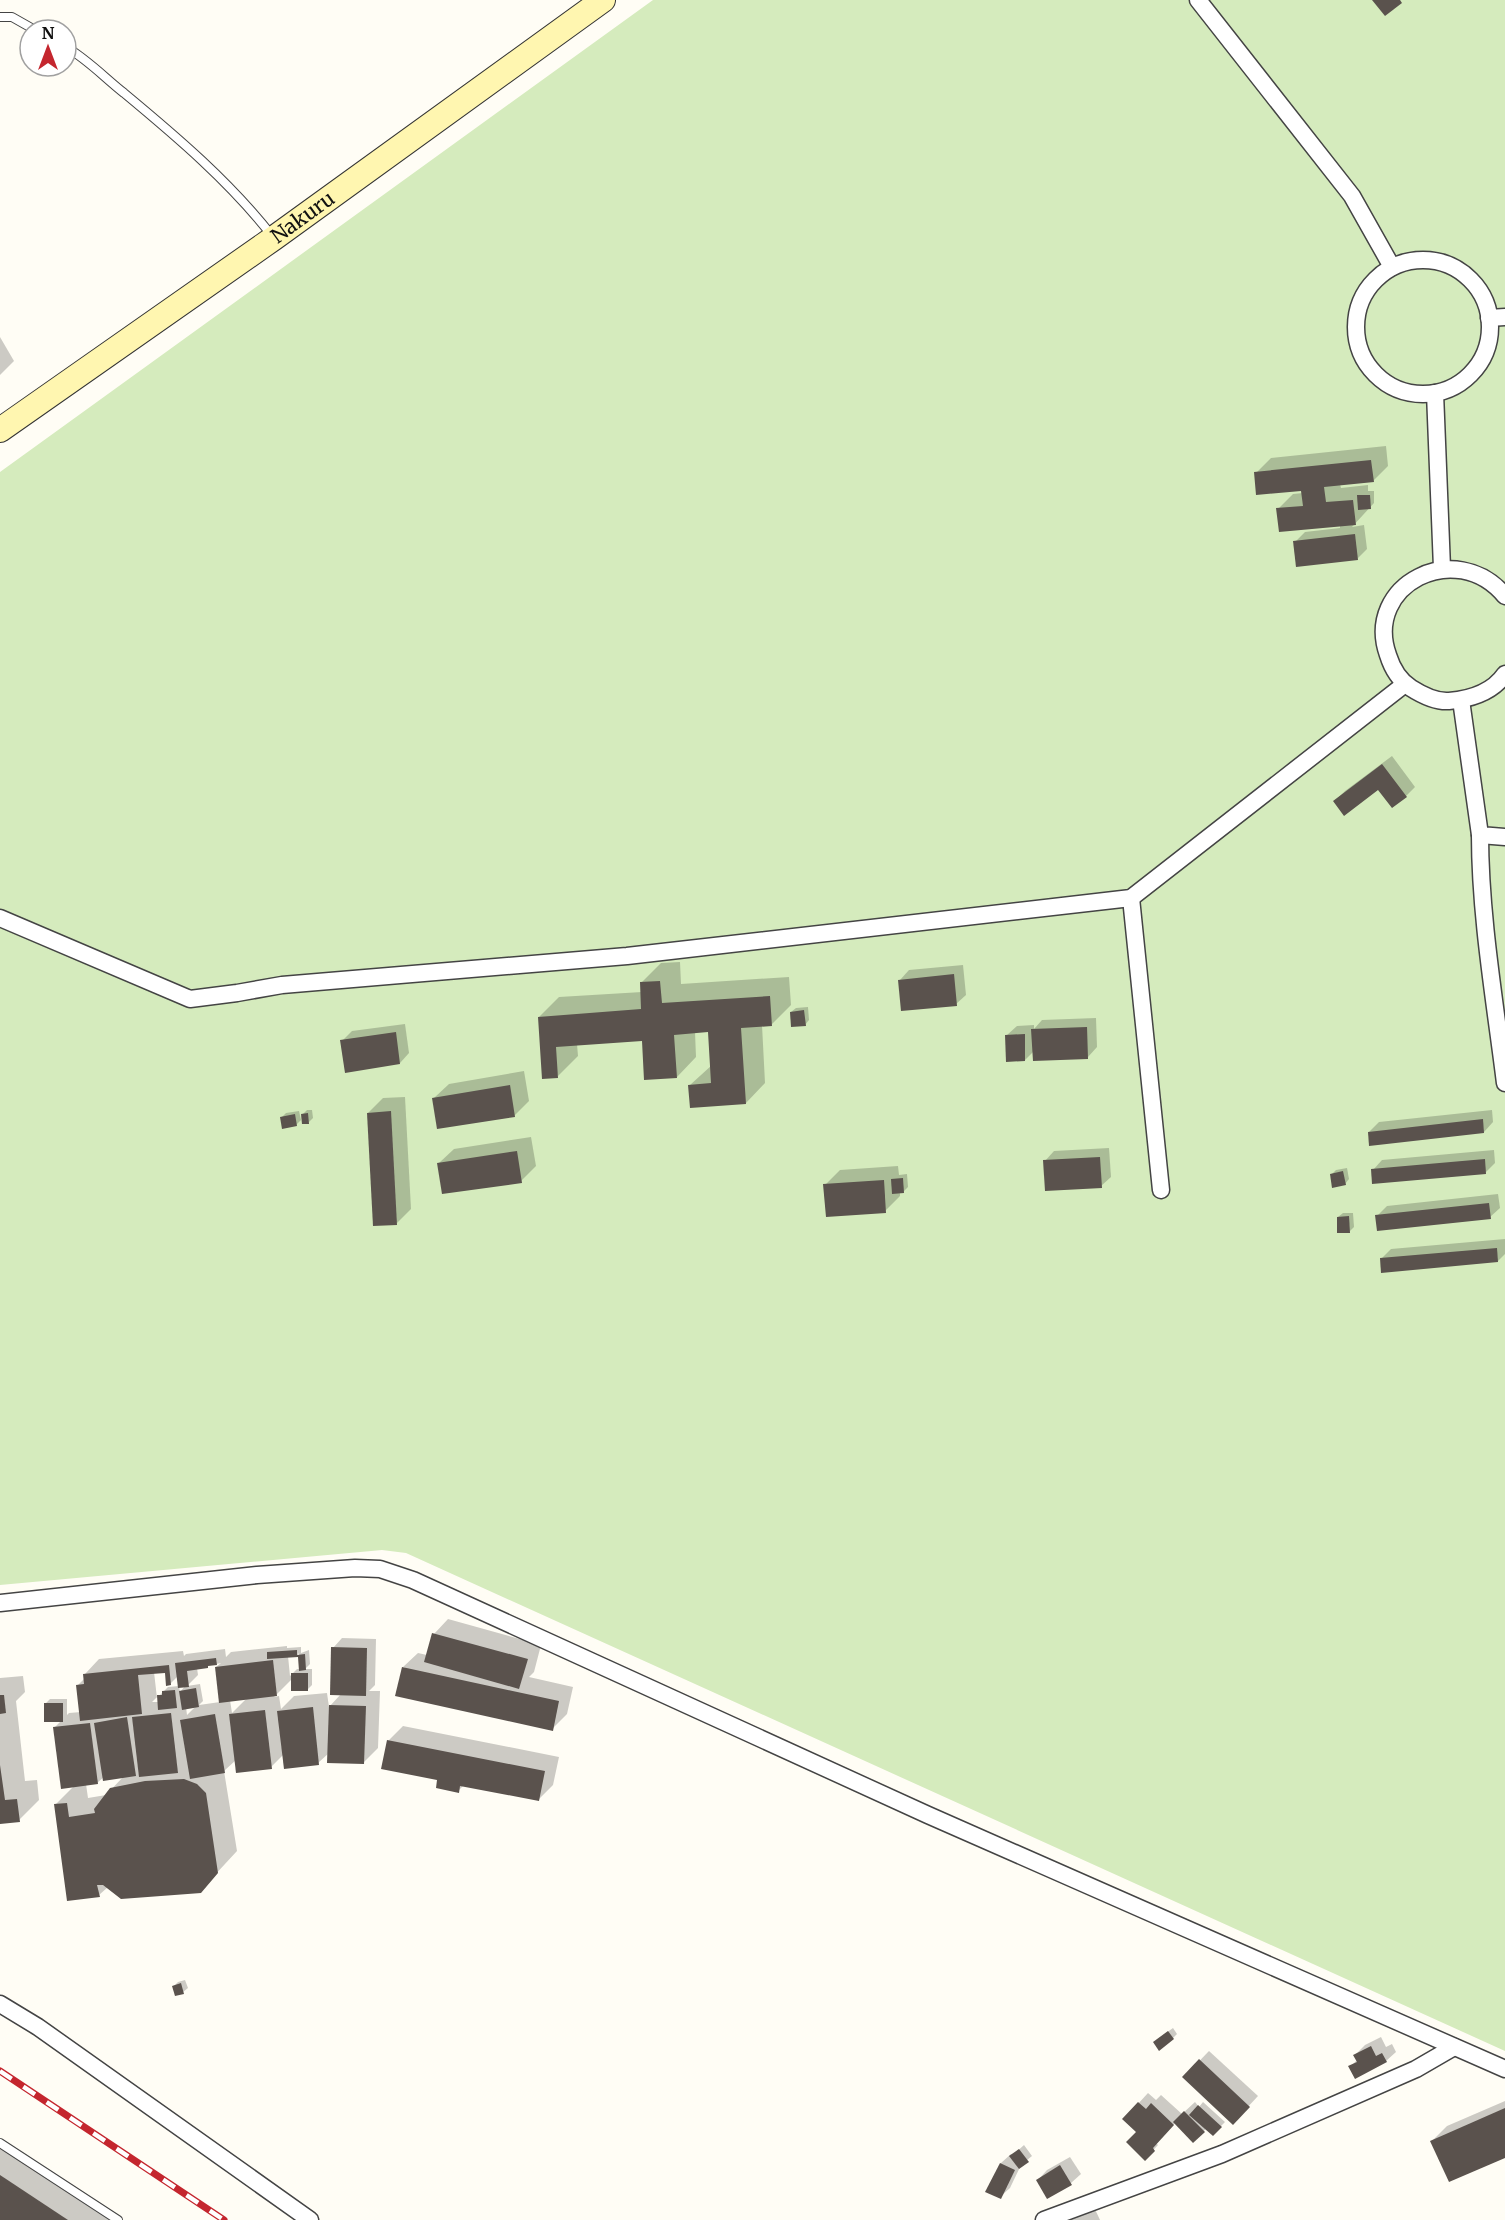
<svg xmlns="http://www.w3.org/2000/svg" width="1505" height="2220" viewBox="0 0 1505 2220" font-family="Merriweather,serif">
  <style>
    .green { fill: #d5ebbd }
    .shadow { fill: #0003; fill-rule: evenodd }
    .building { fill: #5a524d }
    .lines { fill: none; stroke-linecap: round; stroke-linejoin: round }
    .lane-casing { stroke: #444; stroke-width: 10 }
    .street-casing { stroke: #444; stroke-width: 19 }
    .secondary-casing { stroke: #333; stroke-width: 26 }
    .lane { stroke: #fff; stroke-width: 8 }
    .street { stroke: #fff; stroke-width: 16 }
    .secondary { stroke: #fff6b0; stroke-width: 24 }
    .rail-casing { stroke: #c4262e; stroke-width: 7 }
    .rail { stroke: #fff; stroke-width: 4.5; stroke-dasharray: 14; stroke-linecap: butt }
    .labels { text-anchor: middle; stroke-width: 6; stroke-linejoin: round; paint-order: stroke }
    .street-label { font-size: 20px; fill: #111; stroke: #fff }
  </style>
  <rect width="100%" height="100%" fill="#fffdf5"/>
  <path class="green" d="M653 0H1505V2051L406 1553 382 1550 0 1585V472Z"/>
  <g class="shadow">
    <path d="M0 337 14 361 0 375Z"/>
    <path d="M1386 446 1388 466 1373 481 1340 484 1341 488 1368 485V491H1374V503L1352 527 1364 525 1367 549 1357 559 1295 542 1305 532 1340 528V525L1278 509 1293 494 1303 493V489L1256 473 1271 458Z"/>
    <path d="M1392 756 1415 787 1406 796 1379 788 1335 801 1345 791Z"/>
    <path d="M680 962 681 984 789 977 791 1005 771 1025H762L765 1083 746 1103 690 1085 712 1065 709 1031 695 1032 696 1057 677 1077 643 1040 577 1044 578 1056 558 1076 539 1017 559 997 642 992 641 983 661 963Z"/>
    <path d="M963 965 966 995 956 1004 900 980 909 970Z"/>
    <path d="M808 1007 809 1020 805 1025 791 1012 796 1008Z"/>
    <path d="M1096 1018 1097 1047 1088 1057 1034 1051 1025 1060 1007 1035 1017 1026 1034 1025V1029L1042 1020Z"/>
    <path d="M405 1024 409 1053 400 1063 342 1041 352 1031Z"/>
    <path d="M524 1071 529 1101 514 1116 434 1098 449 1084Z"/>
    <path d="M405 1097 411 1209 396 1224 368 1113 383 1098Z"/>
    <path d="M307 1110H312L313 1118 308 1123 303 1114Z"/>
    <path d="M1492 1110 1493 1122 1484 1132H1369L1379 1122Z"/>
    <path d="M299 1111 301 1120 296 1125 281 1118 286 1113Z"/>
    <path d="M531 1137 536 1166 521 1181 439 1163 454 1149Z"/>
    <path d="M1109 1148 1111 1177 1101 1186 1045 1161 1054 1151Z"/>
    <path d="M1494 1150 1495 1163 1485 1173 1373 1170 1382 1160Z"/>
    <path d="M898 1166 899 1175 907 1174 908 1187 903 1192H900V1196L885 1211 825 1185 840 1170Z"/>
    <path d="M1347 1168 1349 1179 1345 1184 1331 1175 1336 1170Z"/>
    <path d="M1498 1194 1500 1208 1490 1217 1377 1216 1387 1206Z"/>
    <path d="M1343 1213H1353L1354 1227 1349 1232 1338 1217Z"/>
    <path d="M1505 1239V1254L1498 1261 1381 1259 1391 1249Z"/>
    <path d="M448 1619 541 1645 534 1672 529 1677 573 1687 567 1714 552 1729 403 1667 418 1653 427 1655 434 1634Z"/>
    <path d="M342 1638 376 1639 375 1685 369 1691H380L378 1748 363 1763 329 1753 318 1763 284 1754 271 1767 236 1760 224 1771 237 1851 200 1891 108 1887 99 1895 55 1805 74 1786 54 1728 62 1720 45 1704 50 1699H67V1715L69 1713 81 1712 78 1685 85 1678V1674L99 1659 183 1651 184 1656 186 1654 225 1649 226 1657 231 1652 287 1646V1648L301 1647V1653L309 1650 310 1664 305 1669H312V1685L307 1690 293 1678 274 1697 279 1696 281 1709 294 1696 327 1693 329 1707 341 1694 333 1648ZM299 1653 300 1669H297L290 1676 288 1656H297ZM221 1663 216 1667 220 1702 199 1705 203 1701 200 1684 187 1686 198 1675 197 1668ZM166 1671 170 1684 178 1676 179 1686 168 1687 157 1698 154 1672ZM186 1685 180 1692 179 1686ZM158 1696 159 1702H152ZM247 1698 232 1713 230 1700ZM196 1706 187 1715 186 1707ZM104 1777H123L106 1795 88 1798 86 1784 97 1783Z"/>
    <path d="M23 1676 25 1692 16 1701 25 1781 37 1780 39 1800 19 1820 0 1822V1678Z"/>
    <path d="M403 1726 559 1757 553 1785 538 1800 464 1785 458 1791 388 1741Z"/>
    <path d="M185 1980 188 1988 183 1992 174 1986 178 1982Z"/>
    <path d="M1173 2028 1177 2034 1173 2038H1159Z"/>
    <path d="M1381 2037 1386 2047 1392 2044 1396 2052 1386 2061 1350 2067 1358 2059 1355 2055 1365 2045Z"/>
    <path d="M1209 2051 1258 2096 1233 2123 1184 2077Z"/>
    <path d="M1148 2093 1156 2100 1161 2095 1182 2114 1195 2102 1199 2107 1203 2102 1225 2122 1213 2134 1207 2128 1193 2141 1176 2122 1156 2143 1158 2145 1145 2159 1138 2131 1124 2119Z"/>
    <path d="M1505 2101V2156L1432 2141 1447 2126Z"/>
    <path d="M0 2142 118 2220H0Z"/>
    <path d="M1024 2145 1032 2156 1021 2165 1010 2188 1000 2197 987 2191 1001 2163 1011 2154 1013 2155Z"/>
    <path d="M1070 2157 1081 2174 1071 2183 1038 2180 1047 2170Z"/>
    <path d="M1093 2205 1100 2220H1065Z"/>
  </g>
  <g class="building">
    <path d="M1372 0H1400L1402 3 1385 16Z"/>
    <path d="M1371 460 1374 482 1324 487 1326 502 1353 500 1356 525 1279 532 1276 508 1303 506 1301 491 1256 495 1254 472Z"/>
    <path d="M1357 495H1370L1371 509 1358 510Z"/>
    <path d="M1355 534 1358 560 1296 567 1293 541Z"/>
    <path d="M1382 764 1407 797 1392 808 1378 790 1344 816 1333 801Z"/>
    <path d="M954 974 957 1006 901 1011 898 980Z"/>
    <path d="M660 981 662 1003 770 996 772 1026 741 1028 746 1104 690 1108 688 1085 711 1083 708 1032 674 1035 677 1078 644 1080 642 1041 556 1047 558 1078 542 1079 538 1017 641 1009 640 982Z"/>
    <path d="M804 1010 806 1026 791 1027 790 1012Z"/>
    <path d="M1087 1027 1088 1059 1033 1061 1031 1029Z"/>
    <path d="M396 1032 400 1064 345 1073 340 1040Z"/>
    <path d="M1025 1034V1061L1006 1062 1005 1035Z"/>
    <path d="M510 1085 515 1117 437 1129 432 1098Z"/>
    <path d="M391 1111 397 1225 373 1226 367 1113Z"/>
    <path d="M308 1113 309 1124H302L301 1114Z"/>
    <path d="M295 1114 297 1126 282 1129 280 1117Z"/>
    <path d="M1483 1119 1484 1133 1369 1146 1368 1132Z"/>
    <path d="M517 1151 522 1183 442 1194 437 1163Z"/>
    <path d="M1100 1157 1102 1188 1045 1191 1043 1160Z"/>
    <path d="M1485 1159 1486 1174 1372 1184 1371 1169Z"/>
    <path d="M1343 1171 1346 1185 1332 1188 1330 1174Z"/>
    <path d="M903 1178 904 1193 892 1194 891 1179Z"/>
    <path d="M884 1180 886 1213 826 1217 823 1184Z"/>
    <path d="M1489 1203 1491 1219 1377 1231 1375 1215Z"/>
    <path d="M1349 1216 1350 1233H1337V1217Z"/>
    <path d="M1497 1248 1498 1262 1381 1273 1380 1258Z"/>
    <path d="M432 1633 528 1659 519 1689 424 1662Z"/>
    <path d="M331 1647 367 1648 366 1696 330 1695Z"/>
    <path d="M297 1650V1655L305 1654 306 1670 299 1671 298 1657 267 1659V1652Z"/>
    <path d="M216 1658 217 1665 208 1666V1668L187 1671 189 1687 178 1688 175 1663Z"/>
    <path d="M273 1660 277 1696 219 1703 215 1667Z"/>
    <path d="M169 1665 171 1685 166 1686 165 1673 138 1675 142 1714 80 1721 76 1685 84 1684 83 1674Z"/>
    <path d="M402 1667 559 1701 553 1731 395 1696Z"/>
    <rect x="291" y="1673" width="17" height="18"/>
    <path d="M196 1688 199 1707 182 1710 179 1691Z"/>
    <path d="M175 1690 177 1708 158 1710 157 1695H162V1691Z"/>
    <path d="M0 1695H4L6 1713 0 1714Z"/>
    <rect x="44" y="1703" width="19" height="19"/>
    <path d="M329 1705 366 1706 364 1764 327 1763Z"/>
    <path d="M313 1707 319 1765 284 1769 277 1711Z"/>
    <path d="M265 1710 272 1769 236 1773 229 1714Z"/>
    <path d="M171 1713 178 1773 139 1777 132 1717Z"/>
    <path d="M215 1714 225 1773 190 1779 180 1720Z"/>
    <path d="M127 1717 136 1776 103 1781 94 1723Z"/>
    <path d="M90 1723 98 1784 61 1789 53 1727Z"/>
    <path d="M387 1740 545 1771 539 1801 460 1786 459 1793 436 1788 437 1780 381 1769Z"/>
    <path d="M0 1765 5 1800 17 1799 20 1822 0 1824Z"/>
    <path d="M184 1779 197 1784 206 1793 218 1873 201 1893 121 1899 103 1885H97L100 1897 67 1901 54 1804 67 1803 69 1817 95 1813 94 1809 110 1788 145 1781Z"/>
    <path d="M181 1983 184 1994 175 1996 172 1986Z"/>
    <path d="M1168 2031 1174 2039 1159 2051 1153 2042Z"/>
    <path d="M1371 2046 1376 2056 1382 2053 1387 2062 1355 2079 1348 2066 1357 2062 1353 2055Z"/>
    <path d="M1199 2059 1250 2107 1233 2125 1182 2077Z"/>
    <path d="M1138 2102 1146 2109 1151 2103 1174 2125 1153 2148 1155 2151 1145 2161 1126 2142 1136 2132 1122 2119Z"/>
    <path d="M1198 2105 1222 2127 1213 2136 1189 2115Z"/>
    <path d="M1505 2108V2158L1449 2182 1430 2141Z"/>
    <path d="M1184 2111 1205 2132 1193 2143 1173 2122Z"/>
    <path d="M1019 2149 1029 2162 1019 2169 1009 2156Z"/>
    <path d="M1000 2163 1015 2170 1001 2199 985 2192Z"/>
    <path d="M1060 2165 1072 2185 1047 2199 1036 2180Z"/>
    <path d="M0 2175 68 2220H0Z"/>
  </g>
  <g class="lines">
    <g class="lane-casing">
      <g id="lane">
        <path d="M0 17H12L35 30"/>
        <path d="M66 47C87 59 105 78 124 93 177 137 230 182 273 237"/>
        <path d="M0 2143 118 2220"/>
      </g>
    </g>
    <g class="street-casing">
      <g id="street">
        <path d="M1198 0 1352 196 1392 267"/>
        <circle cx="1423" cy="327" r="67"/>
        <path d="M1489 318 1505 317"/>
        <path d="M1435 393 1442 568"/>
        <path d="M1505 596C1456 537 1363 585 1388 655 1392 668 1399 680 1411 688 1422 695 1436 702 1449 701 1471 699 1492 693 1505 674"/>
        <path d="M1461 700 1480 835 1505 837"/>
        <path d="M1480 835C1480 916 1495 1002 1505 1083"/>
        <path d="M1131 898 1161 1190"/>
        <path d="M0 918 190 999 237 993 282 985 627 956 1131 898 1405 684"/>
        <path d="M0 1603 257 1575 355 1568 380 1569 413 1580 928 1815 1505 2069"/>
        <path d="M0 2004 38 2027 310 2220"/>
        <path d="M1044 2220 1222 2154 1416 2069 1454 2047"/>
      </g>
    </g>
    <g class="secondary-casing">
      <g id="secondary">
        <path id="s1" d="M0 430 274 238 603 0"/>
      </g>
    </g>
    <use href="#lane" class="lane"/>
    <use href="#street" class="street"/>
    <use href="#secondary" class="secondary"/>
    <g class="rail-casing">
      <path id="rail" d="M0 2071 224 2220"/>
    </g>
    <use href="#rail" class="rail"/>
  </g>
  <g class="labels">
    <g class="street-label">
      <text dy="7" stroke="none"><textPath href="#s1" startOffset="370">Nakuru</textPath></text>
    </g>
  </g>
  <g transform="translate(48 48)"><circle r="28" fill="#ffffff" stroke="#a0a0a0" stroke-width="1.5"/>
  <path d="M0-4.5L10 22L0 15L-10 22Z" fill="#c4262e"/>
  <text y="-9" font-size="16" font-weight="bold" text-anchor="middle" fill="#111111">N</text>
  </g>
</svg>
